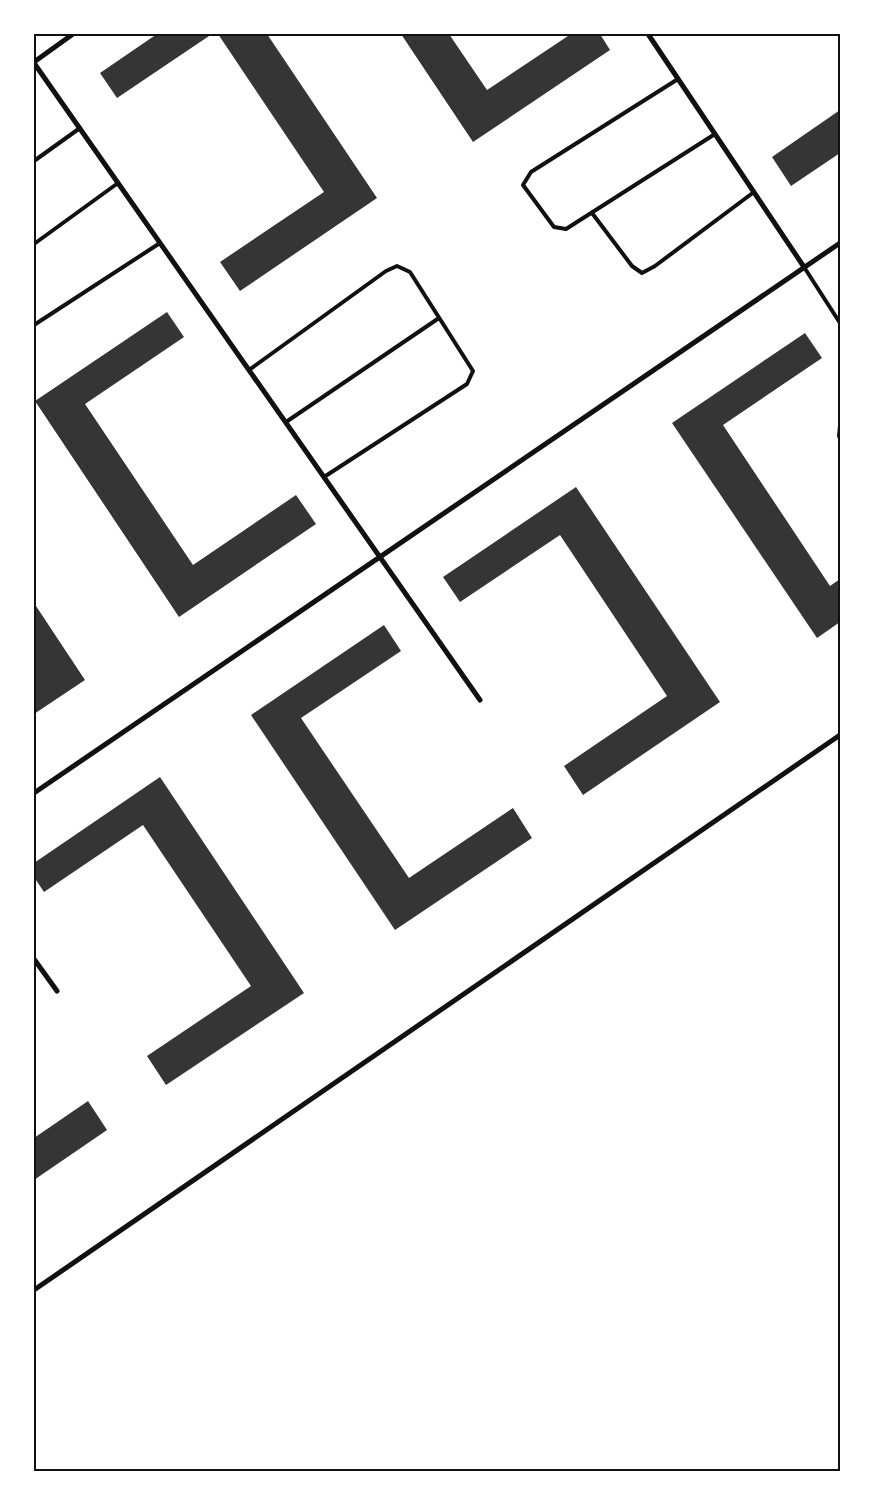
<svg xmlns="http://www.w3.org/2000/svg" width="874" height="1505" viewBox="0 0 874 1505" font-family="Ubuntu,sans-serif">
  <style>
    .building { fill: #353535 }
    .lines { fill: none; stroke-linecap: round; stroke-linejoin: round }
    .service { stroke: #111; stroke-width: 4 }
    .minor { stroke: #111; stroke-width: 5 }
    .neatline { fill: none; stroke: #111; stroke-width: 2 }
  </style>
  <rect width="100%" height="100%" fill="#fff"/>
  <g class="building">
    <path d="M157 34H212L117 98 100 73Z"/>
    <path d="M218 34H267L377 198 240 291 220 262 324 192Z"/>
    <path d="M401 34H449L487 90 571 34H600L610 50 473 142Z"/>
    <path d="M840 110V153L791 186 772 157Z"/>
    <path d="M167 312 184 337 85 404 193 565 296 495 316 524 179 617 35 401Z"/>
    <path d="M805 333 822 358 723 425 830 586 840 579V622L817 638 672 423Z"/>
    <path d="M576 487 720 702 583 795 564 766 667 696 560 535 460 602 443 577Z"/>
    <path d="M34 603 85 680 34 714Z"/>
    <path d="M384 625 401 651 301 718 409 878 513 808 532 838 395 930 251 715Z"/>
    <path d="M160 777 304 993 166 1085 147 1056 251 986 143 825 44 892 34 877V863Z"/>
    <path d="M88 1101 107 1130 34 1180V1138Z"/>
  </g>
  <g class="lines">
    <g class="service">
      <path d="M678 79 531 172 523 185 554 227 566 229 715 134"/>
      <path d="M34 161 80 128"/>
      <path d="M592 213 632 266 642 273 655 266 754 192"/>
      <path d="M34 244 118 183"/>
      <path d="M804 267 840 323"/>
      <path d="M34 325 160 243"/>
      <path d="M249 370 386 271 397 266 410 272 473 371 467 384 324 477"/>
      <path d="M286 422 439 318"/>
      <path d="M840 426 839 436 840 438"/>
    </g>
    <g class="minor">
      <path d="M648 34 804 267"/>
      <path d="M34 62 73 34"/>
      <path d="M34 63 480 700"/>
      <path d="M34 793 840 243"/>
      <path d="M34 959 57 991"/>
      <path d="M34 1290 840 735"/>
    </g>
  </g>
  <rect width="874" height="1505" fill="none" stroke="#ffffff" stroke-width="70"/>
  <rect x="35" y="35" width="804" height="1435" class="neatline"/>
</svg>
